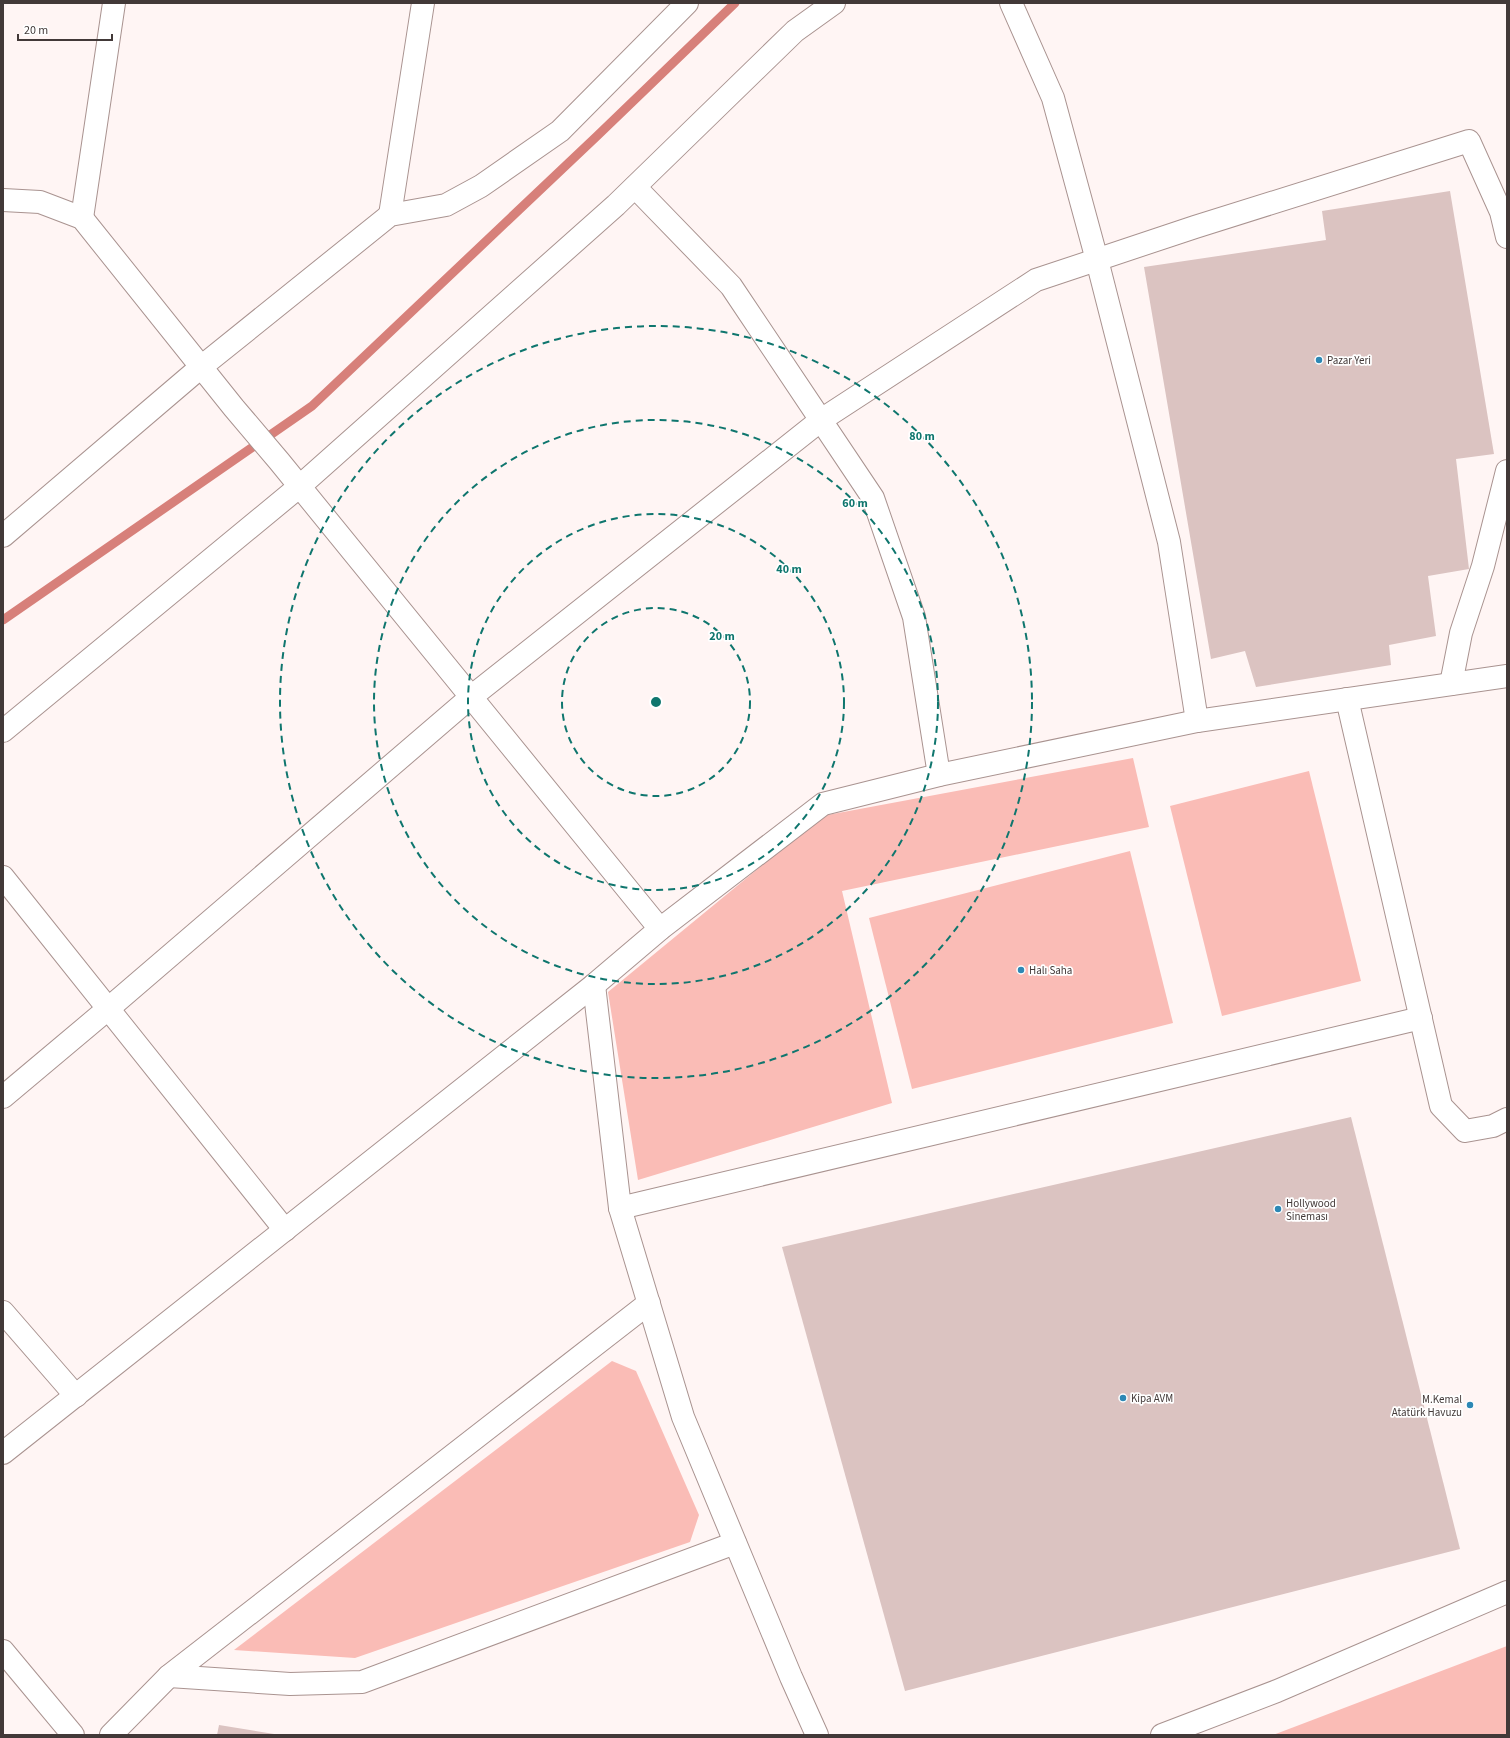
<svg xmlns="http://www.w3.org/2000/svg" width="1510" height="1738" viewBox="0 0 1510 1738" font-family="'Source Sans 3',sans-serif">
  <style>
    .green { fill: #fabcb6 }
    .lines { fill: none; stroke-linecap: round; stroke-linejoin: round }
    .stream { stroke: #d7807a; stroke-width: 9 }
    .building { fill: #dbc3c1 }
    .street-casing { stroke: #a99390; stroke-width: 24 }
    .street { stroke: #fff; stroke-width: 22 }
    .ring { fill: none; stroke: #0f766e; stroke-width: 2; stroke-dasharray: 7 5 }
    .poi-dot { fill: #2d88b5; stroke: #fff; stroke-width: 1.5 }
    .labels { text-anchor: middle; stroke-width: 3.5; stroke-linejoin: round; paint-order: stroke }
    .poi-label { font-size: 11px; fill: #423938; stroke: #fff; text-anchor: start }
    .centre { fill: #0f766e; stroke: #fff; stroke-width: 2 }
    .ring-label { font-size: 12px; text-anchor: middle; font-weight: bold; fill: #0f766e; stroke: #fff; stroke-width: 3.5; stroke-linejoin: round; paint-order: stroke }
  </style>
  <rect width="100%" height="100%" fill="#fff5f4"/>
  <g class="green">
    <path d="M1133 758 1149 827 842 891 892 1103 638 1180 608 992 822 816Z"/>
    <path d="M1309 771 1361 981 1222 1016 1170 806Z"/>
    <path d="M1130 851 1173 1023 912 1089 869 918Z"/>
    <path d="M612 1361 636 1371 699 1515 690 1542 355 1658 234 1650Z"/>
    <path d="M1507 1646V1735H1273Z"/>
  </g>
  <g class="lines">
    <path class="stream" d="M3 620 312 406 597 136 735 3"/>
  </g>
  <g class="building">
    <path d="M1450 191 1494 454 1456 459 1469 569 1428 576 1436 636 1389 645 1391 665 1256 687 1245 651 1211 659 1144 267 1326 240 1322 211Z"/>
    <path d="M1351 1117 1460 1549 905 1691 782 1247Z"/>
    <path d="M219 1725 274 1734V1735H217Z"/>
  </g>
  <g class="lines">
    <g class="street-casing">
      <g id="street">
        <path d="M1011 3 1053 98 1097 260 1169 542 1197 721"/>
        <path d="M635 187 731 286 873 498 914 617 939 775"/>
        <path d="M3 200 40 202 82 218 234 408 279 461 660 929"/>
        <path d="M390 215 423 3"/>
        <path d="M82 218 114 3"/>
        <path d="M3 536 201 367 390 215 446 205 481 186 560 131 687 3"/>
        <path d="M1451 684 1461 633 1483 566 1507 471"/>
        <path d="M1347 699 1441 1106 1465 1131 1493 1126 1507 1119"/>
        <path d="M3 731 300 486 616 205 795 31 834 3"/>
        <path d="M3 877 285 1230"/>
        <path d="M594 985 620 1208 683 1417 791 1677 817 1735"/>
        <path d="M3 1097 109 1008 471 697 821 420 1036 280 1195 227 1469 141 1501 212 1507 237"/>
        <path d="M620 1208 1421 1018"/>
        <path d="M3 1312 76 1396"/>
        <path d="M3 1453 594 985 660 929 823 804 939 775 1197 721 1507 676"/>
        <path d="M3 1651 73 1735"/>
        <path d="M169 1676 290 1684 362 1682 735 1543"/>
        <path d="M111 1735 169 1676 649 1303"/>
        <path d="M1162 1735 1277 1691 1507 1592"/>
      </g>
    </g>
    <use href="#street" class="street"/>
  </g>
  <g class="ring">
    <circle cx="656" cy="702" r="94"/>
    <circle cx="656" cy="702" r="188"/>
    <circle cx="656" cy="702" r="282"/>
    <circle cx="656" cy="702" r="376"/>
  </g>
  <g class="poi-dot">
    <circle cx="1319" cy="360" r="4"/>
    <circle cx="1021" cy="970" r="4"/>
    <circle cx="1278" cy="1209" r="4"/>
    <circle cx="1123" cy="1398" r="4"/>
    <circle cx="1470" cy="1405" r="4"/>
  </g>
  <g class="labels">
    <g class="poi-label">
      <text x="1327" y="364">Pazar Yeri</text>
      <text x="1029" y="974">Halı Saha</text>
      <text x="1286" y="1207">Hollywood<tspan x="1286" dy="13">Sineması</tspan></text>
      <text x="1131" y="1402">Kipa AVM</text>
      <text x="1462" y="1403" text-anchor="end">M.Kemal<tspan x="1462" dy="13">Atatürk Havuzu</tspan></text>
    </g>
  </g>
  <circle cx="656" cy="702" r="6" class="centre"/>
  <g class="ring-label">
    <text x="922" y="440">80 m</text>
    <text x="855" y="507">60 m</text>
    <text x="789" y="573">40 m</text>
    <text x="722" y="640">20 m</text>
  </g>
  <rect width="1510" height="1738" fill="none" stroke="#423938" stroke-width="8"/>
  <path d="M18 34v6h94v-6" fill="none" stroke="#423938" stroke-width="2"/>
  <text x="24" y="34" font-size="12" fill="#423938" stroke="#ffffff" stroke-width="3" paint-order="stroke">20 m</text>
</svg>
